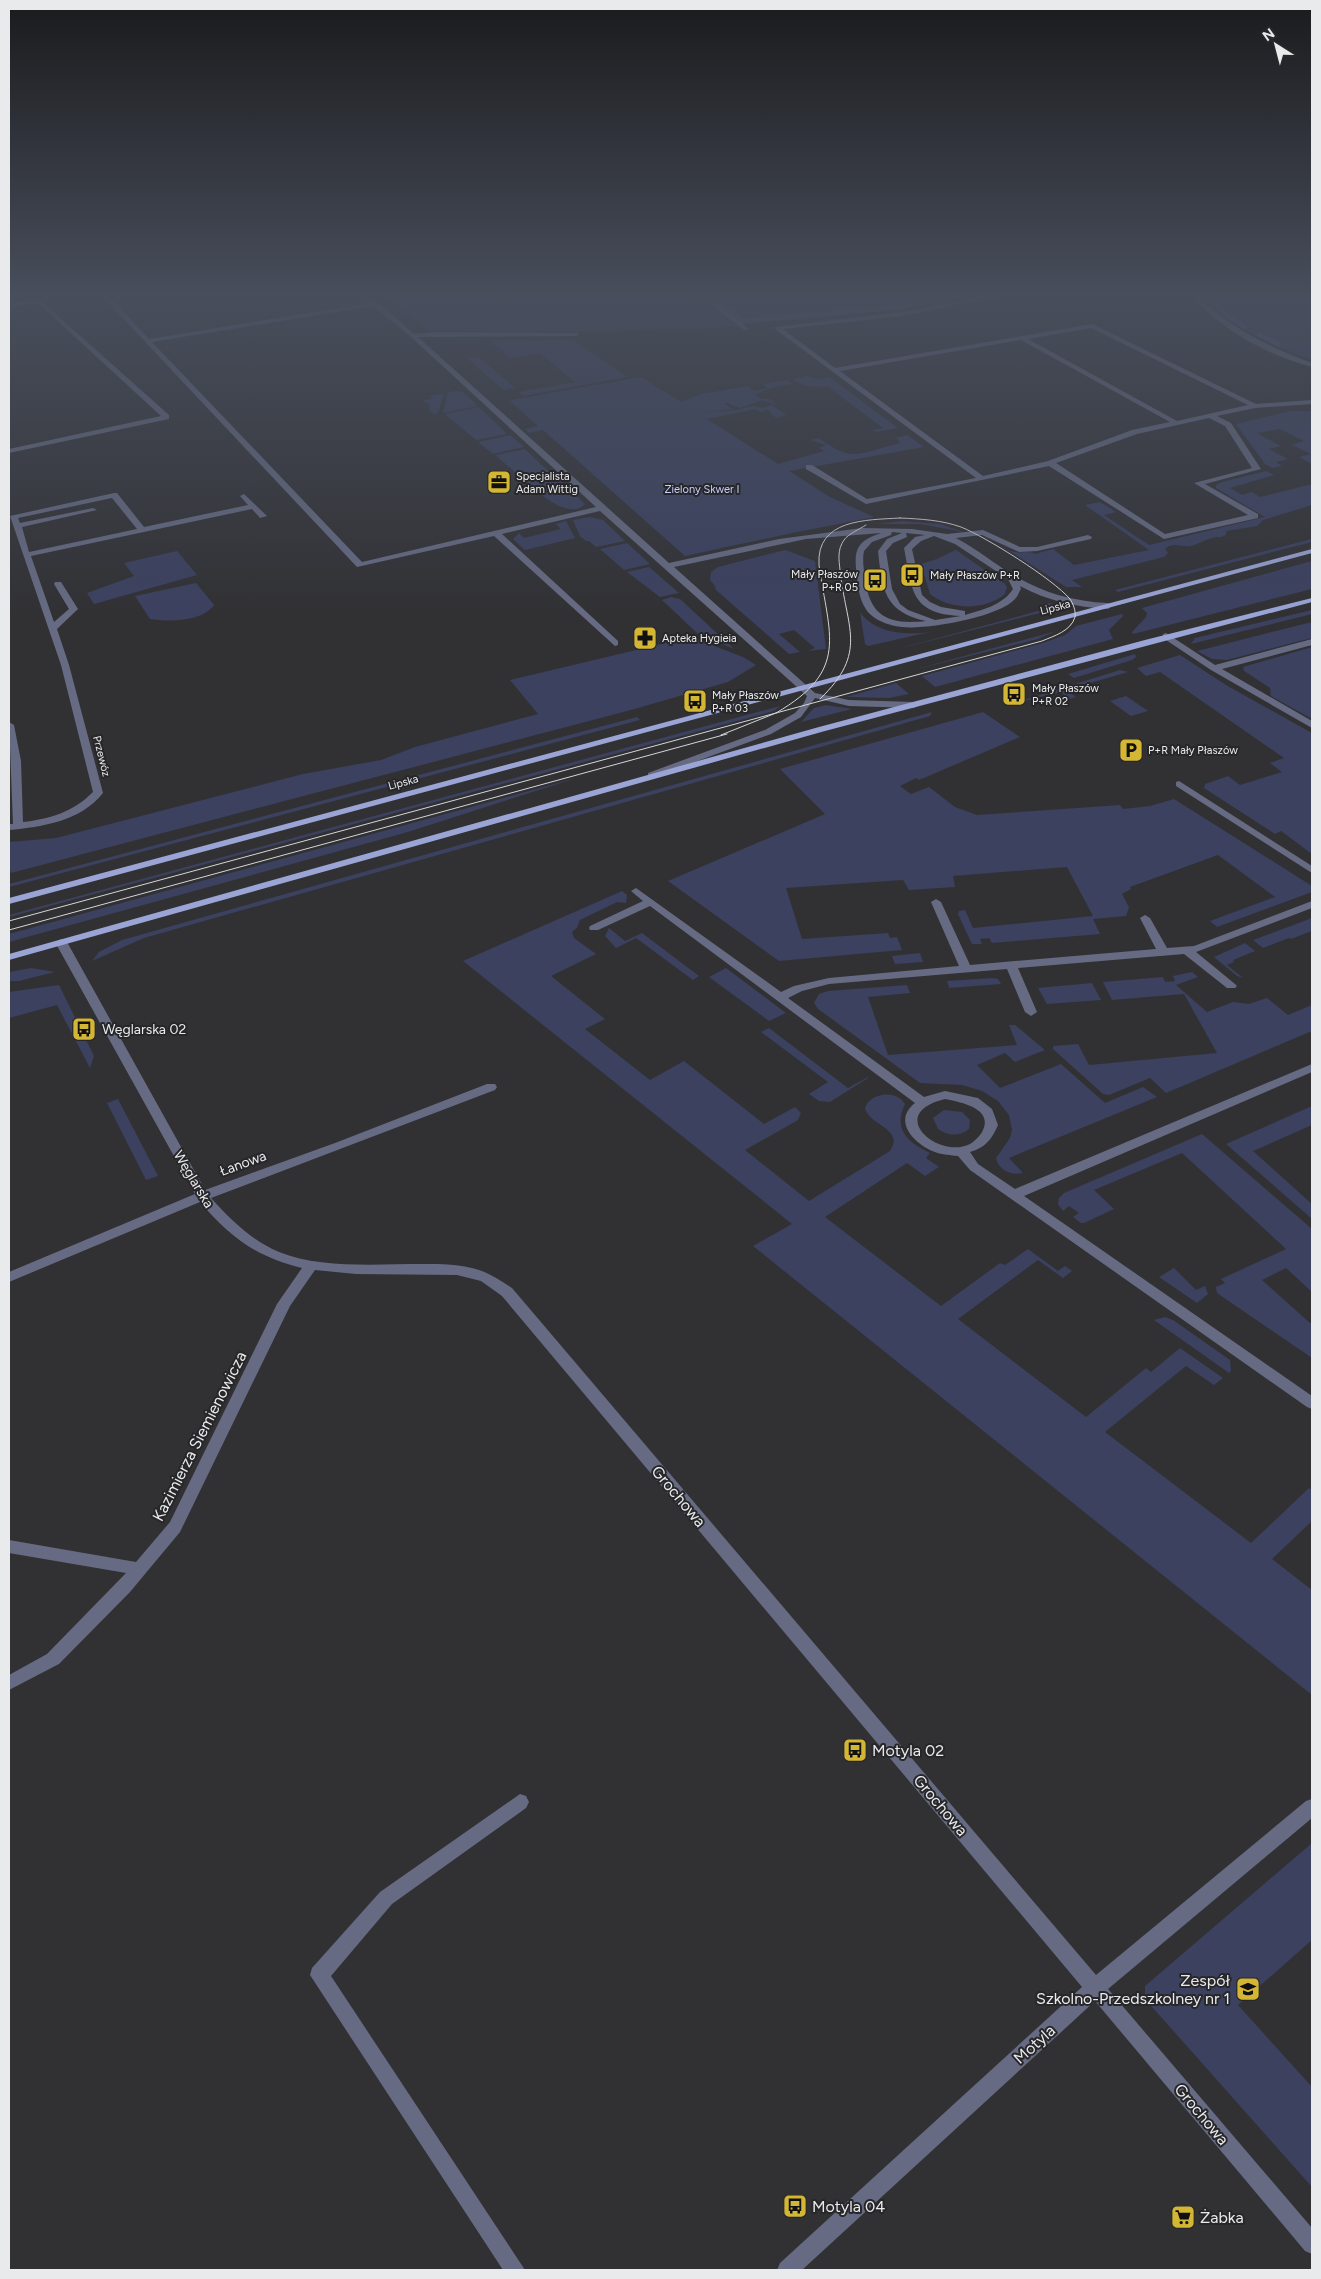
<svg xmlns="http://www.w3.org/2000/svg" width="1321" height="2279" viewBox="0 0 1321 2279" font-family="Figtree,sans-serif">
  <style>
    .green { fill: #3b415f }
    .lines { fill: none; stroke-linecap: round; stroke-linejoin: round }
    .stream { stroke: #4f588c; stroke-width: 5 }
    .minor { fill: #666b83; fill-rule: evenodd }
    .major { fill: #9aa4d5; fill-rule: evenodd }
    .tram { stroke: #d4d5d7; stroke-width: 1 }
    .labels { text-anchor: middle; stroke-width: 4; stroke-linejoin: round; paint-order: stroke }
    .far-poi-label { font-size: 11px; fill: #e9eaec; stroke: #27272a; text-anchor: start }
    .far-park-label { font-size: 11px; fill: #c3cdfe; stroke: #27272a }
    .far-street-label { font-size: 11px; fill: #e9eaec; stroke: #27272a }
    .poi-label { font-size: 14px; fill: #e9eaec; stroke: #27272a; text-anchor: start }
    .street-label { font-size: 14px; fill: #e9eaec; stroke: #27272a }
    .near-street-label { font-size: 16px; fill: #e9eaec; stroke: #27272a }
    .near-poi-label { font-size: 16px; fill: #e9eaec; stroke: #27272a; text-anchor: start }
  </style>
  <rect width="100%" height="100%" fill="#313134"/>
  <g class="green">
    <path d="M385 296H697L738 327 578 332 429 331Z"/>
    <path d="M713 296H950L914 304 745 319Z"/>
    <path d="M1203 296H1312V359C1273 347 1232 326 1203 296Z"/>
    <path d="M490 340H573L627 377 523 396 519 392 575 382 540 353 510 358Z"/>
    <path d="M472 357 480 358 515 388 503 390 467 358Z"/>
    <path d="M807 376 819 379 829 377 898 428 876 432 872 430 883 428 827 386C813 388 802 386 792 379Z"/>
    <path d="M641 377 681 402 701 394 748 386 754 391 768 388 763 384 787 380 792 384C779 386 765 389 755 395L761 399H769L779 406C755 396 761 402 740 408L727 403 724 404 733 409 698 413 736 410 753 406 763 408 772 405 786 415 776 418 768 410 760 412 755 409 707 419 778 464 824 451 819 448 826 445 811 440 819 438C855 466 864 450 901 443L896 438 886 440 907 435 924 447 789 471 830 497 874 517C810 529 749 542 685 556L543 430 529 433 525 429 538 426 511 402V400Z"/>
    <path d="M456 391 463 392 478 406 443 413 448 392Z"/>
    <path d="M444 393 438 413 434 414 429 410 430 405 423 400 432 399 430 396Z"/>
    <path d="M479 407 507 434 476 440 445 414Z"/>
    <path d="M1291 411H1312V464L1299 457 1311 454 1292 445 1304 441 1280 429 1257 433 1281 446 1269 449 1288 459 1276 462 1282 466 1273 468 1265 464 1236 424Z"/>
    <path d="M510 435 524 447 493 454 478 442Z"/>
    <path d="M525 449 549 472 521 477 495 455Z"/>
    <path d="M1266 471 1274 475 1230 488 1242 495 1252 492 1260 497 1312 484V505L1263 520 1257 526 1226 531V535L1221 537C1211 536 1201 543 1191 546 1180 548 1174 541 1165 549L1168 553 1164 557 1072 580 1082 587H1066L1008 550C1020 555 1027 550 1035 554L1053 549 1074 565 1149 550 1085 505 1100 502 1116 512 1104 515 1149 545 1265 517 1216 488V485L1222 482Z"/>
    <path d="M552 472 566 487 539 493 523 479Z"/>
    <path d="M568 488 585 504C574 517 551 503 541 494Z"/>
    <path d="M590 517 603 520 625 541 596 547 589 541H586L580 536 573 520Z"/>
    <path d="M566 521 575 538 525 550 513 539 519 533 524 538 561 529 556 524Z"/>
    <path d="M901 521 940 524 964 532 920 524H878Z"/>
    <path d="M1312 539V542L1118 592 1115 590Z"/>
    <path d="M627 543 650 564 624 570 600 549Z"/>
    <path d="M785 550 815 561 826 649 807 651 815 648 794 630 779 634 800 652 789 654 716 590 715 586 710 580 711 572 718 567Z"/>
    <path d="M956 550 1005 584 1007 587 1005 594C985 611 949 610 930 594L921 564 937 559Z"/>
    <path d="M177 551 197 575 94 604 87 593 134 576 124 563Z"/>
    <path d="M1312 561V589L1133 634 1132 632 1146 617 1147 613 1142 608Z"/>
    <path d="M649 567 679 593 660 597 627 572Z"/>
    <path d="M196 583 214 605C202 622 168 622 150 619L135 596Z"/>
    <path d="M671 597 680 599 734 649 697 633 662 600Z"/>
    <path d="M1048 603 1063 607 890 651 1038 611Z"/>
    <path d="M1312 610V614L1191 644 1195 638Z"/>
    <path d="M860 612C875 634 907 635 930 632L868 646 865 644Z"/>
    <path d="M1122 614 1123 616 1109 630 1113 639 935 687 922 676 1043 643 1065 635 1076 626Z"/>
    <path d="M1312 622V638L1227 660 1212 659 1197 651Z"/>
    <path d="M1056 631 1038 639 913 670Z"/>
    <path d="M691 637 743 657 756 665 728 682 631 710 11 873 9 867V842L56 838 303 774 381 760 415 747 538 714 510 680Z"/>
    <path d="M1312 647V719L1271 696 1270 688 1244 671 1243 667Z"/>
    <path d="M1135 654 1136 657 1132 660 1074 678 1068 674Z"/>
    <path d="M1180 655 1226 685 1312 733V854L1281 831 1275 834 1204 788 1205 784 1228 776 1240 785 1282 772 1270 763 1284 758 1160 672 1146 676 1137 668Z"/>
    <path d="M1120 670 1128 672 1066 690 1076 697 1070 699 1060 692 1008 705Z"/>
    <path d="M896 683 909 694 889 698 846 697Z"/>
    <path d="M1126 696 1148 711 1131 716 1110 701Z"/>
    <path d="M826 705 852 709 801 722 814 708Z"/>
    <path d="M780 706 774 711 9 917V915Z"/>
    <path d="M932 712 930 716 144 938 92 961 99 952 122 940Z"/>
    <path d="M983 712 1020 737 919 780 916 778 900 786 911 794 929 787 955 807 977 815 1120 805 1123 809 1150 806 1174 799 1312 886V892L1217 927 1210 921 1275 897 1218 855 1130 887 1131 889 1122 894 1129 907 1126 916 1093 919 1100 934 992 943 989 938 980 939 982 944H972L958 914 959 911 965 910 973 928 1093 916 1067 867 953 876 955 887 909 890 903 880 786 888 802 939 888 933 890 938 897 937 902 950 779 961 668 881 825 814 780 769Z"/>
    <path d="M637 717 640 720 9 887V884Z"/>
    <path d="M576 778 408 832 9 942V934Z"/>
    <path d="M622 891 627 895 626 903 617 902 580 920 577 928 572 932 574 938 596 954 551 976 605 1019 585 1029 650 1080 684 1061 764 1124 795 1107 801 1113 798 1120 745 1150 809 1201 890 1151C905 1128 869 1126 865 1108 870 1093 896 1089 905 1104 893 1129 907 1142 930 1153L926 1158 939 1167 925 1176 907 1163 825 1217 941 1306 1000 1263 1005 1265 1028 1249 1058 1271 1065 1266 1072 1271 1063 1278 1038 1260 958 1319 1086 1417 1146 1368 1151 1372 1180 1348 1223 1378 1214 1385 1186 1366 1105 1432 1251 1543 1309 1488 1312 1490V1521L1272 1559 1312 1590V1695L753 1246 792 1224 463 961Z"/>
    <path d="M1312 918V931L1291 939 1289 938 1263 948 1253 940Z"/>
    <path d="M609 928 625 941 642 933 699 976 693 980 636 938 616 948 605 936Z"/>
    <path d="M1245 943 1255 951 1233 960 1234 962 1227 965 1243 978 1237 976 1214 957Z"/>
    <path d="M920 953 923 962 895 964 892 956Z"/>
    <path d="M31 968 55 972 19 981H9V972Z"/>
    <path d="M726 968 786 1013 769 1021 709 977Z"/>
    <path d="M1192 972 1198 977 1176 985 1207 1012 1233 1002 1249 1004 1267 998 1288 1015 1312 1005V1031L1166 1093 1150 1078 1109 1095 1103 1094 1053 1049V1046L1078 1044 1089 1065 1217 1053 1184 994 1112 1000 1103 982 1163 977 1165 982 1175 981 1173 976Z"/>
    <path d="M993 978 998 979 1001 984 949 988 947 981Z"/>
    <path d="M1092 983 1101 1000 1047 1004 1038 988Z"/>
    <path d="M59 985 94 1056 90 1068 57 1005 9 1018V992Z"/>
    <path d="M907 985 910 993 868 997 888 1055 1017 1045 1009 1025H1015L1045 1050 1015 1062 1005 1053 977 1065 1000 1088 1061 1064 1105 1103 1143 1087 1157 1097 1009 1158 1023 1173C1012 1176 998 1170 996 1158L1010 1138 1012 1130 1009 1115 998 1101 982 1091 962 1085 920 1083 818 1009 814 1003 819 994 828 991Z"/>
    <path d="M769 1028 848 1088 868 1077V1078L830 1102 819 1101 809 1094 828 1082 761 1032Z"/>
    <path d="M118 1099 158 1176 146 1180 107 1103Z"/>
    <path d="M1312 1106V1125L1253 1151 1312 1204V1219L1226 1144Z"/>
    <path d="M944 1110 962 1112 970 1120 969 1129C959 1137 948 1136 938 1129L933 1118Z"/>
    <path d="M1202 1134 1312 1229V1292L1286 1268 1262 1280 1310 1323 1312 1322V1358L1217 1293 1216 1287 1225 1283 1221 1279 1286 1249 1182 1153 1094 1190 1114 1209 1084 1223H1081L1073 1217 1079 1213 1069 1206 1063 1211 1058 1204 1059 1198 1064 1193Z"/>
    <path d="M1174 1268 1196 1290 1205 1286 1208 1294 1197 1303 1159 1277Z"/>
    <path d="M1165 1317 1173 1320 1230 1360 1231 1371 1229 1373 1154 1320Z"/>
    <path d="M1312 1843V1940L1238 2005 1312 2087V2187L1145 1999V1986Z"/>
  </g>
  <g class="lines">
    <g class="stream">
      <path d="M709 296 743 321 901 307 957 296"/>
      <path d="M1205 296 1229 317 1245 327"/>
      <path d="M1260 335 1278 344"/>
    </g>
    <g class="minor">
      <path d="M102 296H109L149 339 369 303 361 296C376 296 401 323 414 334L436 332 578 333V335L576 336 418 337 669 563 779 539 862 528 912 529 947 534 983 530 1020 547H1037L1088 535 1092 537 1091 539 1037 551 1019 552 982 535 956 538C973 547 989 559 1005 570 1038 591 1069 601 1108 603L1112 606 1108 609C1076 607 1048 601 1020 586L1021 589C1019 592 1018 596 1015 599 999 617 927 630 902 627 891 626 879 622 871 615 858 603 858 584 856 568 854 546 861 540 881 533L806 539 674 567 815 693 849 700 914 702 919 705 914 708 849 706 815 698 801 717 771 734 654 777H648V773L765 730 795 713 804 703 807 696 600 511 502 534 618 641V645L615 646 494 536 357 567ZM373 306 411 337 596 507 362 562 152 342ZM892 532 902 533 887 539 878 551C882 589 884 612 926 621 889 625 870 617 865 579 864 570 862 560 864 551L872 542 891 535ZM906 533 925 535 915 537 904 548C912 589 910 614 961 616L935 620 908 610 900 604 892 589 886 551 893 543 907 537ZM934 536 955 544 1008 579 1013 589C1003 605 982 610 965 615V611L941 607 930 602 922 595 912 549 921 541Z"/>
      <path d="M699 296H706L749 329 744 330Z"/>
      <path d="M986 296H1000L903 316 783 329 835 368 1092 324 1256 404 1312 400V404L1255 408 1217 416 1231 423 1261 469 1205 484 1258 514V518L1164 539 1049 466 866 504 806 469V465H812L867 499 976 478 775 329V327L903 312ZM1091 328 1248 405 1177 421 1028 339ZM1021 340 1170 422 1132 430 1048 461 983 476 840 371ZM1209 418 1225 426 1252 468 1194 483 1248 515 1165 534 1056 463 1137 434Z"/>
      <path d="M1192 296H1199C1230 329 1270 347 1312 363V367C1269 356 1221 330 1192 296Z"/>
      <path d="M39 299 169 415V419L9 453V449L161 416 38 303 9 308V304Z"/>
      <path d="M114 493H117L144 527 248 505 240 496 244 494 267 516 260 518 252 509 31 556 54 622 69 609 54 584 55 582H61L78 609 57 629 69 665 103 793C81 821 42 827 9 830V824H13L9 722 14 725 21 761 23 822C50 819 73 812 93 792L61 665 10 516ZM112 498 137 529 29 552 22 527 97 510 93 508 20 523 18 518Z"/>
      <path d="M1166 633 1215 665 1312 639V645L1222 669 1312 721V728L1211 670 1163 638V634Z"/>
      <path d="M1179 781 1312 866V873L1176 786V782Z"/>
      <path d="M636 888 781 992 794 986 829 978 959 966 931 902 936 899 941 902 970 965 1156 949 1140 918 1145 915 1150 918 1167 948 1194 946 1312 901V908L1196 952 1235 984 1237 986 1235 988H1227L1184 954 1018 968 1037 1012 1031 1016 1025 1012 1007 969 829 984 802 991 788 998 924 1097 945 1091 978 1098 992 1109 998 1125C992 1139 985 1148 970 1152L978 1164 1015 1189 1312 1064V1072L1024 1196 1312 1396V1409L1307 1407 970 1170 958 1156C951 1155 942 1155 935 1152 914 1144 892 1121 915 1103L650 906 598 930H590L589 928 590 926 643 901 631 891ZM945 1099C960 1102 993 1108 983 1130 981 1135 975 1141 970 1144 939 1160 884 1114 945 1099Z"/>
      <path d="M61 939 67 942 205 1190 335 1143 487 1084H495L497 1087 495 1090 211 1198C231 1220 251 1240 279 1252 320 1269 378 1264 422 1264 442 1264 460 1264 479 1270 491 1274 501 1281 512 1288L1096 1975 1306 1801 1312 1799V1818L1108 1989 1312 2228V2254L1305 2251 1095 2001 802 2270H777L780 2263 1082 1987 502 1296 481 1281 457 1275 356 1274 315 1270 290 1306 180 1532 130 1592 59 1664 9 1690V1675L47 1654 126 1573 9 1553V1540L136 1562 170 1522 277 1304 302 1268C256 1257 230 1237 200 1202L9 1282V1272L195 1194 55 942Z"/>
      <path d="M520 1794 526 1796 529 1802 526 1808 392 1904 331 1976 525 2270H503L310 1975 312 1968 380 1892Z"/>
    </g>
    <g class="major">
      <path d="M1312 549V553L9 904V898Z"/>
      <path d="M1312 598V602L825 731 9 960V954L819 727 1145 640Z"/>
    </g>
    <g class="tram">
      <path d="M900 518C921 519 941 520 961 527 986 537 1053 579 1070 599 1073 604 1076 610 1075 617 1071 631 1054 636 1042 641L776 713C850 670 829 636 819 565 816 519 866 520 900 518Z"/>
      <path d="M820 699C869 652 846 628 840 570 839 560 837 550 844 540 848 534 860 529 866 525"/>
      <path d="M721 735 776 713"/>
      <path d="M9 921 776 713"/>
      <path d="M9 930 727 734"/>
    </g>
  </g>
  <linearGradient id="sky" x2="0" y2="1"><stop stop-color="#1b1b1d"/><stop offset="0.48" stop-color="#484e5c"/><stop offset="1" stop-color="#484e5c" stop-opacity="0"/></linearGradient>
  <rect width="1321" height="615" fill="url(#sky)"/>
  <defs>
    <g id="office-square" transform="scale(1.25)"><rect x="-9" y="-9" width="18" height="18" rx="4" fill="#d4b635" stroke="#27272a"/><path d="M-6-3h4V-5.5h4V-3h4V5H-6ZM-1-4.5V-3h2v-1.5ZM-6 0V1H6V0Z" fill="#111"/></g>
    <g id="bus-square" transform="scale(1.25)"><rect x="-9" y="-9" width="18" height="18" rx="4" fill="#d4b635" stroke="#27272a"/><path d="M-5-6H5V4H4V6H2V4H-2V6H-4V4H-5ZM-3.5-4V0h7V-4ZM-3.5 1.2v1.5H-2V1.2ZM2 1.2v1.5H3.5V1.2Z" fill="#111"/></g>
    <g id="pharmacy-square" transform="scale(1.25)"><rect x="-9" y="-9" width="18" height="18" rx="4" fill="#d4b635" stroke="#27272a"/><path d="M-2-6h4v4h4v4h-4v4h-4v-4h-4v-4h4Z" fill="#111"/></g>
    <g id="parking-square" transform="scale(1.25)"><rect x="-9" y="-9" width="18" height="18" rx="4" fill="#d4b635" stroke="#27272a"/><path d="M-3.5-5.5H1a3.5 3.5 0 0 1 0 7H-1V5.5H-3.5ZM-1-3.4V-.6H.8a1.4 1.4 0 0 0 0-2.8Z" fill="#111"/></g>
    <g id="school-square" transform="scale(1.25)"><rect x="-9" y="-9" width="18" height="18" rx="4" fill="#d4b635" stroke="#27272a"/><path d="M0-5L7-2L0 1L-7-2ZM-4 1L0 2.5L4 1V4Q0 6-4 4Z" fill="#111"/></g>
    <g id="supermarket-square" transform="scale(1.25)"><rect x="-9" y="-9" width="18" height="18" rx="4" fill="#d4b635" stroke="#27272a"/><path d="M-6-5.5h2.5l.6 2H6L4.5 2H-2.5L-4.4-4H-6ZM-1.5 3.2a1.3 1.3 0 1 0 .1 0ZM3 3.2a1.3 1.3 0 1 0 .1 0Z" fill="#111"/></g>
  </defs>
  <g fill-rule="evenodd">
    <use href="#office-square" x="499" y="482"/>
    <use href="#bus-square" x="912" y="575"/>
    <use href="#bus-square" x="875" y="580"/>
    <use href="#pharmacy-square" x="645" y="638"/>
    <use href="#bus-square" x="1014" y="694"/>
    <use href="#bus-square" x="695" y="701"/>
    <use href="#parking-square" x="1131" y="750"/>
    <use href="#bus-square" x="84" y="1029"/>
    <use href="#bus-square" x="855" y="1750"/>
    <use href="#school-square" x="1248" y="1989"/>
    <use href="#bus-square" x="795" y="2206"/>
    <use href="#supermarket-square" x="1183" y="2217"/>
  </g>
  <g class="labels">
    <g class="far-poi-label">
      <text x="516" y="480">Specjalista<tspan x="516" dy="13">Adam Wittig</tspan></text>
      <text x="858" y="578" text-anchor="end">Mały Płaszów<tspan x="858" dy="13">P+R 05</tspan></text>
      <text x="930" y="579">Mały Płaszów P+R</text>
      <text x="662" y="642">Apteka Hygieia</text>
      <text x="1032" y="692">Mały Płaszów<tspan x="1032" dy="13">P+R 02</tspan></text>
      <text x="712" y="699">Mały Płaszów<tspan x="712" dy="13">P+R 03</tspan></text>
      <text x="1148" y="754">P+R Mały Płaszów</text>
    </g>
    <g class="far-park-label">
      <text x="702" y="493">Zielony Skwer I</text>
    </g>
    <g class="far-street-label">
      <text transform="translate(1055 607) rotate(-15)" y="4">Lipska</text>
      <text transform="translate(102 756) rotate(76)" y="4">Przewóz</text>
      <text transform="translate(403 782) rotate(-15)" y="4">Lipska</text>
    </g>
    <g class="poi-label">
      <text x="102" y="1034">Węglarska 02</text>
    </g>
    <g class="street-label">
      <text transform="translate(243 1163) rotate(-20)" y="5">Łanowa</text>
      <text transform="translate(194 1179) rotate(59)" y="5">Węglarska</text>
    </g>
    <g class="near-street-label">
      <text transform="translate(199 1436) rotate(-63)" y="6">Kazimierza Siemienowicza</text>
      <text transform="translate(679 1496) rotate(50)" y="6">Grochowa</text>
      <text transform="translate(941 1805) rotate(50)" y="6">Grochowa</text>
      <text transform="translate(1034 2044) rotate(-42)" y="6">Motyla</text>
      <text transform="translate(1202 2114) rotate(50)" y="6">Grochowa</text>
    </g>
    <g class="near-poi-label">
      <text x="872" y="1756">Motyla 02</text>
      <text x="1230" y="1986" text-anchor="end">Zespół<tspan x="1230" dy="18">Szkolno-Przedszkolney nr 1</tspan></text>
      <text x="812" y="2212">Motyla 04</text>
      <text x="1200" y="2223">Żabka</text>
    </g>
  </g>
  <rect width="1321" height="2279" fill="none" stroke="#e9eaec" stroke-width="20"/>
  <g transform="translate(1276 45) rotate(324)" stroke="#27272a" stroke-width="4" paint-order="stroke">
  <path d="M0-4L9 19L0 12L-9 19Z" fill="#e9eaec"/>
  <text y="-8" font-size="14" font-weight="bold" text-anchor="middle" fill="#e9eaec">N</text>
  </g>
</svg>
